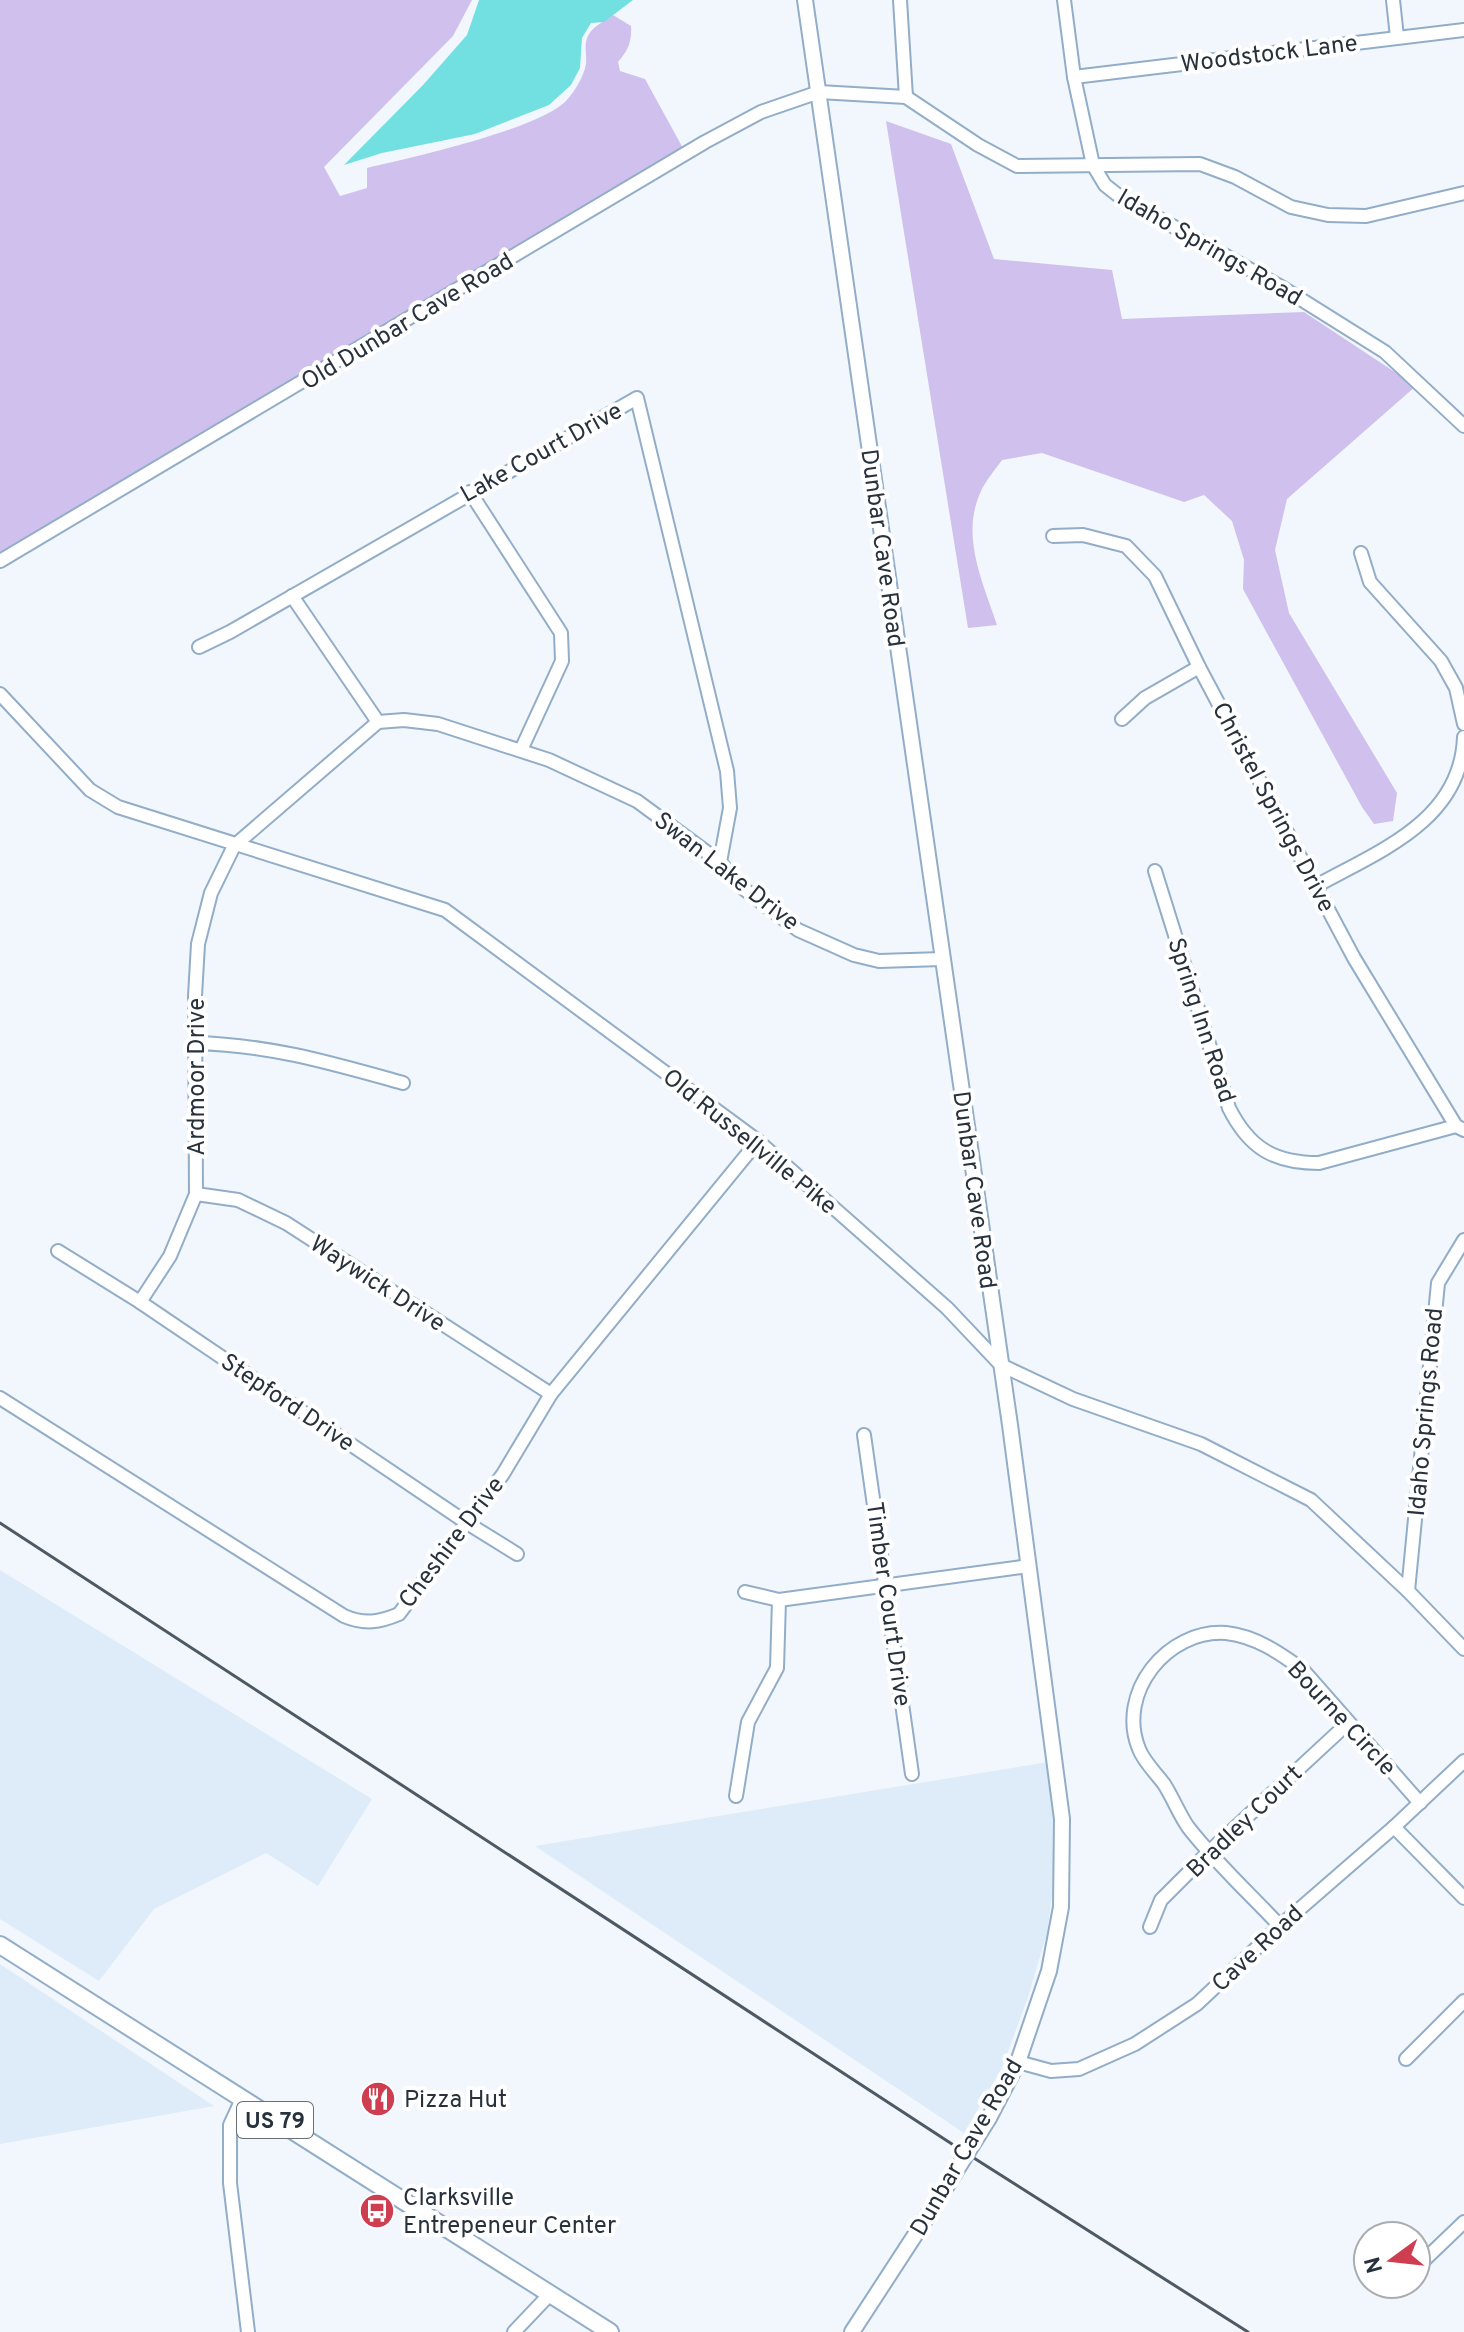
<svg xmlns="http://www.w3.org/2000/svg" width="1464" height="2332" viewBox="0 0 1464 2332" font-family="Overpass,sans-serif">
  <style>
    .built { fill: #deebf9 }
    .green { fill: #cfc0ee }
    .water { fill: #72e0e0 }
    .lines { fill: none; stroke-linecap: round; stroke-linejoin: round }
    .minor-casing { stroke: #92adc8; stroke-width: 16 }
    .major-casing { stroke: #92adc8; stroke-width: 18 }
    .highway-casing { stroke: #92adc8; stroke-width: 20 }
    .minor { stroke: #fff; stroke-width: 12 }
    .major { stroke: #fff; stroke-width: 14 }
    .highway { stroke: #fff; stroke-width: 16 }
    .rail { stroke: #4f5963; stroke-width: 3 }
    .major-bridge-casing { stroke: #92adc8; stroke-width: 18; stroke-linecap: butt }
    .major-bridge { stroke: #fff; stroke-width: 14 }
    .labels { text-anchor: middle; stroke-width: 8; stroke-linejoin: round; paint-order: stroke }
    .shield { fill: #fff; stroke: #687077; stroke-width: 2 }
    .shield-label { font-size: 22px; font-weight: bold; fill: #27323d }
    .street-label { font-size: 24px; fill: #27323d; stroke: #fff }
    .poi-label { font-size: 24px; fill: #27323d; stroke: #fff; text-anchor: start }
  </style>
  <rect width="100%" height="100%" fill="#f1f7fd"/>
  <g class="built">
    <path d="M0 1570 372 1799 318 1886 266 1853 154 1909 99 1981 0 1919Z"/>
    <path d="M1048 1762 1054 1813 1055 1871 1047 1933 1028 1997 1002 2068 964 2133 535 1846Z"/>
    <path d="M0 1964 214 2106 0 2144Z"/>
  </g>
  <g class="green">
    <path d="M0 0H472L453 36 324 167 340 196 367 188V168C411 158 535 130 565 102 574 93 584 76 586 64 587 53 583 44 589 34 595 25 605 21 613 15L631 26C632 41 628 51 618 62L620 71 645 79 684 150 606 192 0 553Z"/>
    <path d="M886 121 951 144 994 259 1112 270 1122 319 1304 312 1416 386 1287 499 1275 550 1289 613 1397 793 1393 821 1374 824 1362 807 1243 589 1244 560 1232 521 1204 495 1184 502 1042 453 1002 460C995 470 986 480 981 491 960 536 983 582 997 625L968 628Z"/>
  </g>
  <path class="water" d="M479 0H633L604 22 591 23 582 38 580 68 571 85 549 105 475 134 382 153 344 165 423 85 467 35Z"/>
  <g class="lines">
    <g class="minor-casing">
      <g id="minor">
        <path d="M900 0 906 97"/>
        <path d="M1064 0 1074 77 1093 165 1105 185 1119 196 1283 288 1385 352 1464 426"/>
        <path d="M1393 0 1397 37"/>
        <path d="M1074 77 1464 30"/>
        <path d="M470 492 561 633 562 661 521 750"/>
        <path d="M1053 536 1083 535 1126 546 1155 576 1199 667 1354 958 1456 1126 1464 1130"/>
        <path d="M1361 553 1370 582 1441 661 1456 688 1464 724"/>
        <path d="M0 561 705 142 761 112 819 92 906 97 978 145 1017 166 1200 164 1235 177 1291 207 1328 215 1366 216 1464 193"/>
        <path d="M292 596 378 722"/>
        <path d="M199 647 230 632 637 398 727 771 730 808 720 862"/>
        <path d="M0 694 90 790 118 807 445 910 758 1141 947 1308 1001 1365 1073 1399 1201 1444 1311 1500 1408 1591 1464 1649"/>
        <path d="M1122 719 1145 698 1199 667"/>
        <path d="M1155 871 1229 1108C1249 1148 1274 1163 1319 1163L1456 1126"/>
        <path d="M1316 886C1379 851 1461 821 1464 737"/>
        <path d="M195 1043C271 1045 331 1063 403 1083"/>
        <path d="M196 1194 238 1200 286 1223 551 1394"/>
        <path d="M58 1251 140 1302 467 1523 517 1554"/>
        <path d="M140 1302 170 1256 196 1194 195 996 198 944 211 893 234 846 378 722 404 720 438 724 549 760 637 801 720 862 740 886 798 930 854 955 879 961 942 959"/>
        <path d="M0 1398 344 1616C365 1625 380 1622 399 1614L503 1474 551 1394 758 1141"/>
        <path d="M864 1435 912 1774"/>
        <path d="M1408 1591 1438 1283 1464 1240"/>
        <path d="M745 1592 779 1600 1029 1566"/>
        <path d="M736 1796 748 1722 777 1668 779 1600"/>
        <path d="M1394 1827 1464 1898"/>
        <path d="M1280 1926C1250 1894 1215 1862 1188 1827 1179 1814 1173 1798 1164 1784 1156 1773 1144 1762 1139 1749 1116 1693 1167 1629 1226 1633 1255 1636 1280 1653 1303 1670L1420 1803"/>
        <path d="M1150 1927 1161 1900 1210 1851 1348 1723"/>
        <path d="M1406 2059 1464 2001"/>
        <path d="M1018 2062 1051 2071 1079 2069 1135 2044 1197 2004 1280 1926 1394 1827 1464 1761"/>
        <path d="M242 2099 230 2125V2183L248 2332"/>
        <path d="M1416 2268 1464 2222"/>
        <path d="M514 2332 550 2294"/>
      </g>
    </g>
    <g class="major-casing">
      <g id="major">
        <path d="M805 0 1010 1425 1062 1819 1061 1907 1049 1971 1018 2062 989 2118"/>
        <path d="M852 2332 943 2192"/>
      </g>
    </g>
    <g class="highway-casing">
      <path id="highway" d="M0 1945 610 2332"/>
    </g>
    <use href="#minor" class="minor"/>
    <use href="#major" class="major"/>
    <use href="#highway" class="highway"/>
    <path class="rail" d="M0 1523 955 2146 1248 2332"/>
    <g class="major-bridge-casing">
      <path id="major-bridge" d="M943 2192 989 2118"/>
    </g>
    <use href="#major-bridge" class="major-bridge"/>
  </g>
  <defs>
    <g id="restaurant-disc" transform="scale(1.8)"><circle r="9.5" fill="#cf3e50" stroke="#fff"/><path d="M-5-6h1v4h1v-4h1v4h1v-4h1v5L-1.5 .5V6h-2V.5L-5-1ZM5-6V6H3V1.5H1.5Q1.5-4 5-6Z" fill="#fff"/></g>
    <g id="bus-disc" transform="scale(1.8)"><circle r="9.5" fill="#cf3e50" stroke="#fff"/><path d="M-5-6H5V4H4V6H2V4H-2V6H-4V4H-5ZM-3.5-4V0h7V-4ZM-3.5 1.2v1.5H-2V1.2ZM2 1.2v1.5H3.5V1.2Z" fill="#fff"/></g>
  </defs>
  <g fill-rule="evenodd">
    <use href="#restaurant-disc" x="378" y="2099"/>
    <use href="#bus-disc" x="377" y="2211"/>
  </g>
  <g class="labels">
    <rect class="shield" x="237" y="2102" width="76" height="36" rx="6"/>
    <g class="shield-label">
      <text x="275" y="2128">US 79</text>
    </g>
    <g class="street-label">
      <text transform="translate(1269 53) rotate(-7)" y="8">Woodstock Lane</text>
      <text transform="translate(1210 247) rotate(30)" y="8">Idaho Springs Road</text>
      <text transform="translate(407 321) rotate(-31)" y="8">Old Dunbar Cave Road</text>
      <text transform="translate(541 452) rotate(-29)" y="8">Lake Court Drive</text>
      <text transform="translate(883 548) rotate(82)" y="8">Dunbar Cave Road</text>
      <text transform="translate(1274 807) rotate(62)" y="8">Christel Springs Drive</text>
      <text transform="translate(727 871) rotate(38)" y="8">Swan Lake Drive</text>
      <text transform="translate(1202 1020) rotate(72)" y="8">Spring Inn Road</text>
      <text transform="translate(196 1077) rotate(-90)" y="8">Ardmoor Drive</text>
      <text transform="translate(750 1141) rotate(39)" y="8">Old Russellville Pike</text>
      <text transform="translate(975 1190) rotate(82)" y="8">Dunbar Cave Road</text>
      <text transform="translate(378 1283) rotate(33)" y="8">Waywick Drive</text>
      <text transform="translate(288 1402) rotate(34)" y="8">Stepford Drive</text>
      <text transform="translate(1425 1412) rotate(-85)" y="8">Idaho Springs Road</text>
      <text transform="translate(451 1542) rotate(-53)" y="8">Cheshire Drive</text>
      <text transform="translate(889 1604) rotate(82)" y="8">Timber Court Drive</text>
      <text transform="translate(1342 1718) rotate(47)" y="8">Bourne Circle</text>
      <text transform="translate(1244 1821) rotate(-44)" y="8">Bradley Court</text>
      <text transform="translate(1257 1948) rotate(-43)" y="8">Cave Road</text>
      <text transform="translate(966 2147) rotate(-60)" y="8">Dunbar Cave Road</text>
    </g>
    <g class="poi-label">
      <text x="404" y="2107">Pizza Hut</text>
      <text x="403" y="2205">Clarksville<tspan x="403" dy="28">Entrepeneur Center</tspan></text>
    </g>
  </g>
  <g transform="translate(1392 2260) rotate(255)"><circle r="38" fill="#ffffff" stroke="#a9adb1" stroke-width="2"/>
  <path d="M0-6L14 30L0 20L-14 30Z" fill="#cf3e50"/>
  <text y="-12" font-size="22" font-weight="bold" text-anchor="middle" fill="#27323d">N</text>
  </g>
</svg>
